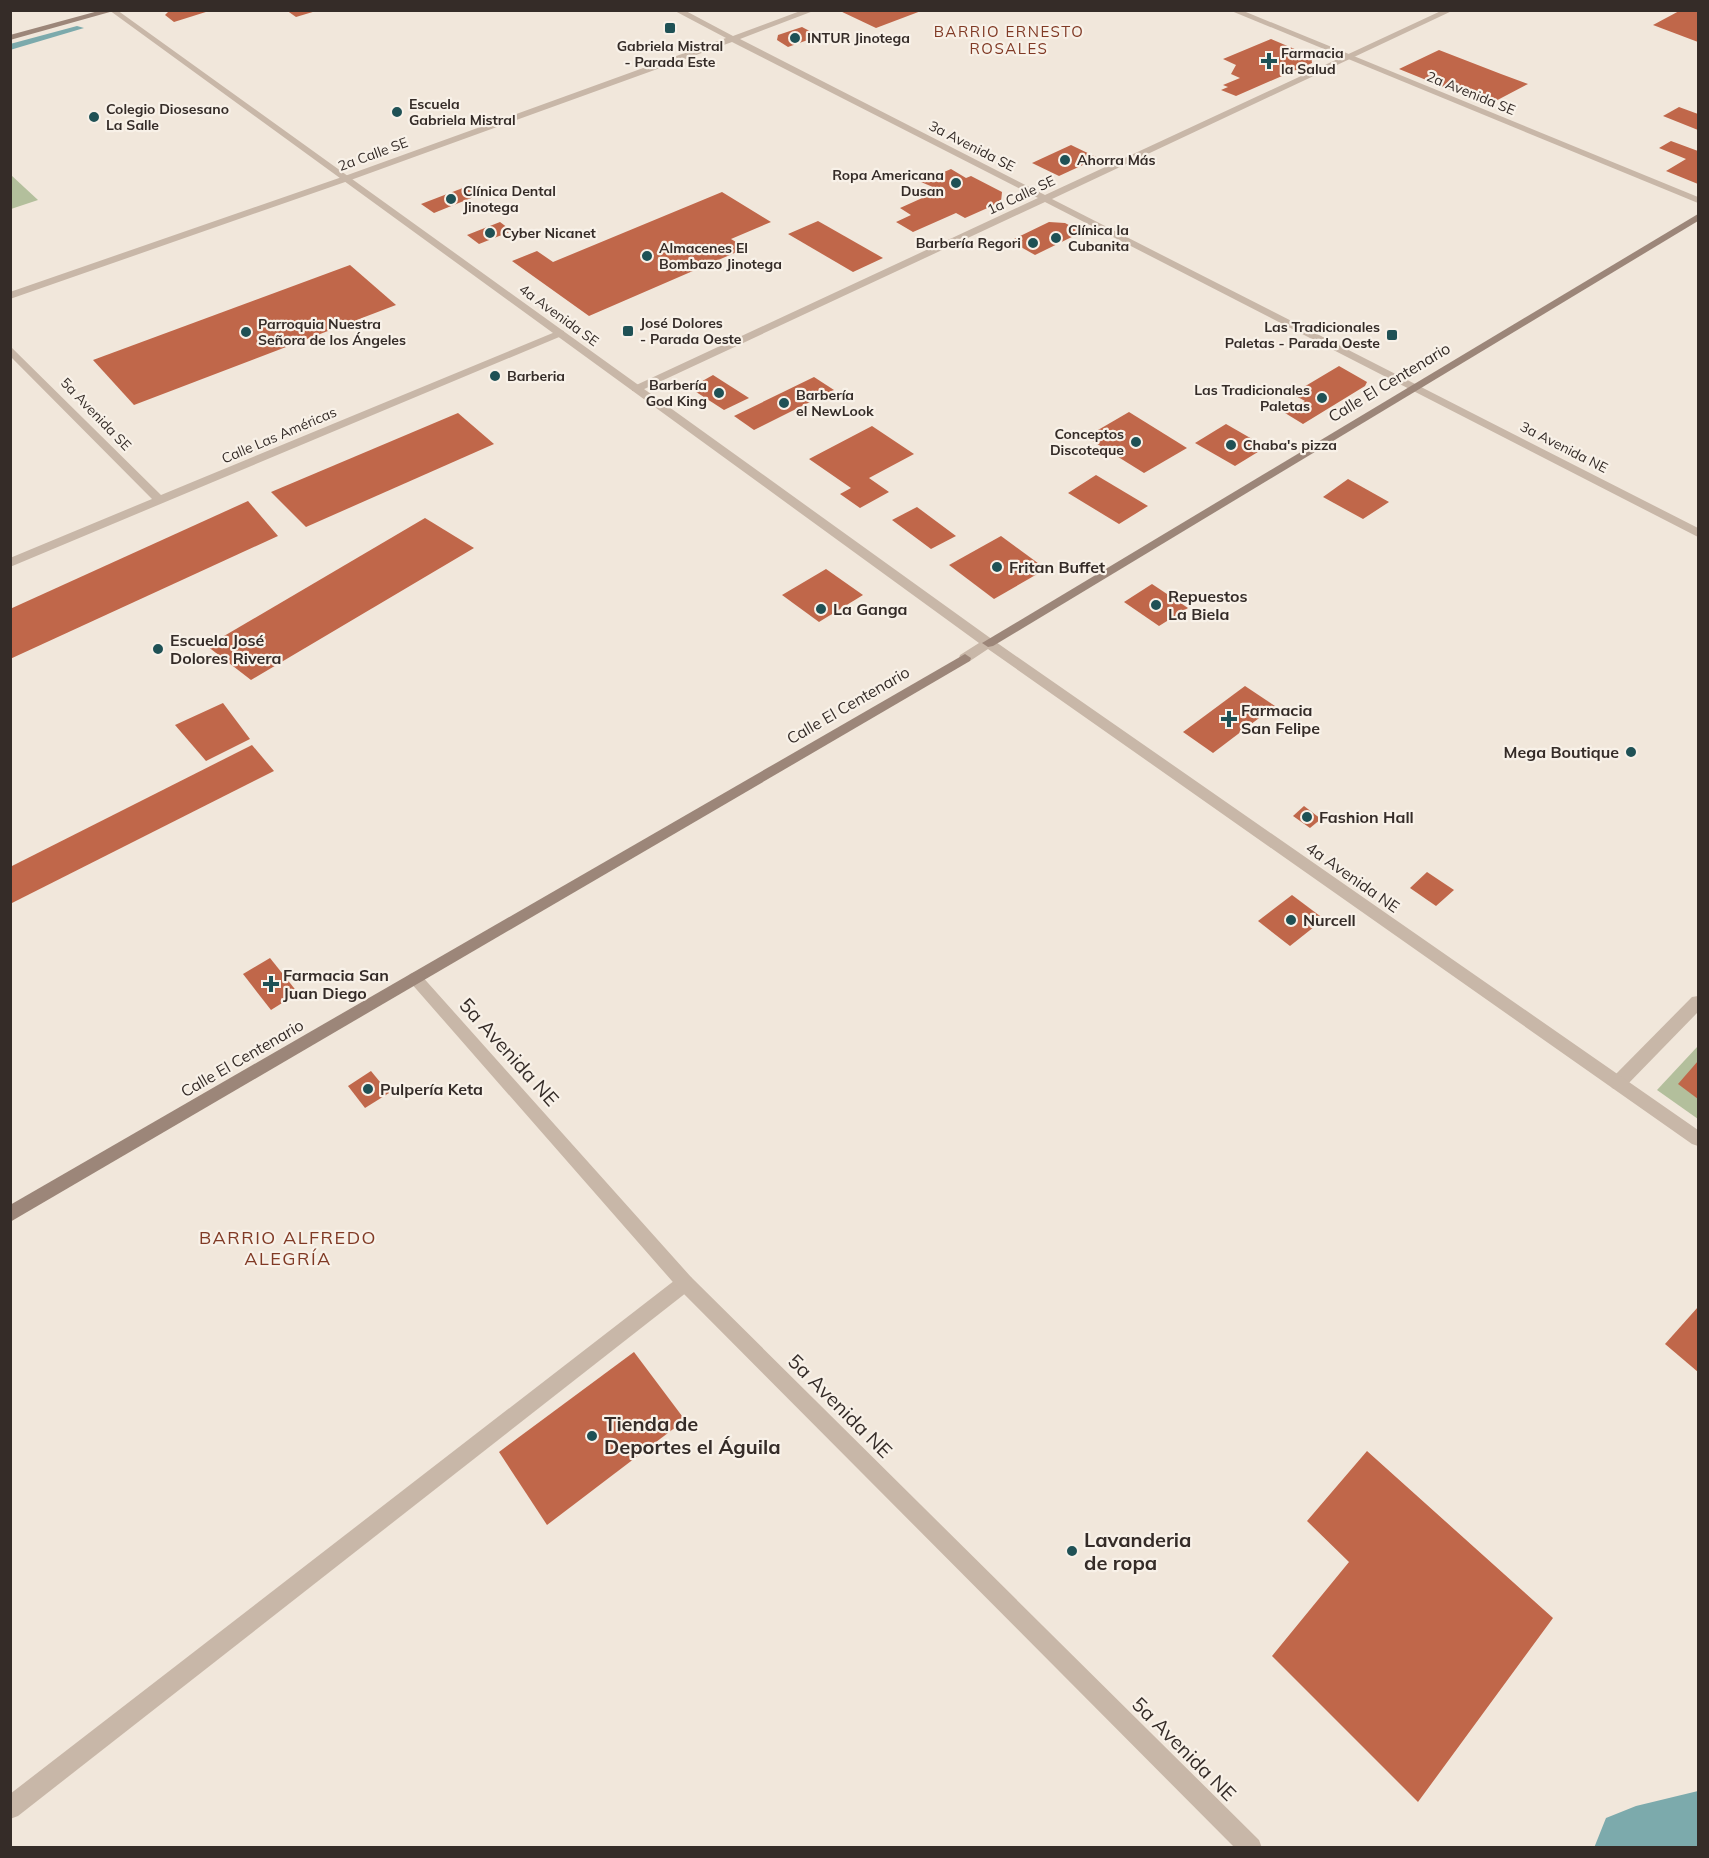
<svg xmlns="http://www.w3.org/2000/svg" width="1709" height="1858" viewBox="0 0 1709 1858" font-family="Mulish,sans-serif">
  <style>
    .green { fill: #b3bf9c }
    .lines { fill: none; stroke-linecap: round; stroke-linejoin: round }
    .stream { fill: #7caaac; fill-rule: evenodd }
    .canal { fill: #7caaac; fill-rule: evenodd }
    .building { fill: #c0674a }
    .minor { fill: #c8b7a8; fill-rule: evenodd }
    .tertiary { fill: #c8b7a8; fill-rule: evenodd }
    .secondary { fill: #9c8679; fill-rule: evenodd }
    .poi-dot { fill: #1f5155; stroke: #f8f1e8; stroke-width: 2 }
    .labels { text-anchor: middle; stroke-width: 4.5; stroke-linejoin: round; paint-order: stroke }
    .far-poi-label { font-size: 14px; font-weight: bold; fill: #352c28; stroke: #f8f1e8; text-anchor: start }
    .far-street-label { font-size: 14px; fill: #352c28; stroke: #f8f1e8 }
    .far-neighbourhood-label { font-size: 15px; letter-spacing: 1.5px; fill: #803a25; stroke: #f8f1e8 }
    .street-label { font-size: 16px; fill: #352c28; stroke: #f8f1e8 }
    .poi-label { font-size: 16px; font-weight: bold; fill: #352c28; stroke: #f8f1e8; text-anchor: start }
    .neighbourhood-label { font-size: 18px; letter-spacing: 1.5px; fill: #803a25; stroke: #f8f1e8 }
    .near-street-label { font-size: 20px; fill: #352c28; stroke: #f8f1e8 }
    .near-poi-label { font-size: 20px; font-weight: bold; fill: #352c28; stroke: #f8f1e8; text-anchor: start }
  </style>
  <rect width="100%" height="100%" fill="#f1e7db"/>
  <g class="green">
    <path d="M10 175H11L38 200 11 209Z"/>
    <path d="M1698 1046V1119L1657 1090Z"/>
  </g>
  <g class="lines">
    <path class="stream" d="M77 26 84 28 10 50V44Z"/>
    <path class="canal" d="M1698 1791V1848H1594L1606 1818 1636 1806Z"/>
  </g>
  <g class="building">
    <path d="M170 10H209V11L174 22 165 15Z"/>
    <path d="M286 10H316V11L296 17Z"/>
    <path d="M838 10H921V11L876 28Z"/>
    <path d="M1681 10H1698V42L1653 25Z"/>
    <path d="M802 27 819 36 788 47 777 40 778 35Z"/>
    <path d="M1271 39 1311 56 1312 63 1236 96 1221 90 1228 87 1223 85 1240 78 1231 74 1236 65 1223 59Z"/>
    <path d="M1439 50 1501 74 1528 84 1488 105 1399 69Z"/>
    <path d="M1679 107 1698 114V130L1663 116Z"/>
    <path d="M1671 141 1698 151V184L1666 171 1686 159 1659 148Z"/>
    <path d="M1071 145 1098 158 1059 176 1032 163Z"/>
    <path d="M951 169 966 178 971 176 1002 192 1001 202 965 218 956 213 913 232 896 222 911 215 900 208 940 190 921 182Z"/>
    <path d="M468 186 481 194 434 213 421 204Z"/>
    <path d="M722 192 771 222 731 239 746 248 589 316 512 261 537 251 553 262Z"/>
    <path d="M818 221 883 258 853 272 788 234Z"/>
    <path d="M500 222 512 231 479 244 467 235Z"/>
    <path d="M1049 222 1065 223 1082 232 1035 255 1010 241Z"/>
    <path d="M350 265 396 305 134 405 93 360Z"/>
    <path d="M1339 366 1367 382 1365 386 1303 424 1285 413 1305 401 1292 394Z"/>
    <path d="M713 375 749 398 724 410 690 388Z"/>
    <path d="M814 377 834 390 754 430 734 416Z"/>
    <path d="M1129 412 1187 448 1144 473 1086 437Z"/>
    <path d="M458 413 494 444 306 527 271 492Z"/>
    <path d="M1226 424 1266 447 1235 466 1195 443Z"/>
    <path d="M872 426 914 454 869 478 889 492 860 508 840 494 851 488 809 459Z"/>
    <path d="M1096 475 1148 506 1119 524 1068 493Z"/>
    <path d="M1348 479 1389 502 1363 519 1323 497Z"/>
    <path d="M248 501 278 536 10 659V609Z"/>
    <path d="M917 507 956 536 931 549 892 520Z"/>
    <path d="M425 518 474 548 251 680 207 646Z"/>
    <path d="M1001 536 1046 569 994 599 949 565Z"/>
    <path d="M826 569 863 595 819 622 782 595Z"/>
    <path d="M1152 584 1188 608 1159 626 1124 602Z"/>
    <path d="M1245 686 1275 706 1213 753 1183 732Z"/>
    <path d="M223 703 250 739 206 761 175 725Z"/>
    <path d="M252 745 274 771 10 904V867Z"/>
    <path d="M1304 806 1321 819 1310 828 1293 816Z"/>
    <path d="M1427 872 1454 890 1436 906 1410 888Z"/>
    <path d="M1292 895 1324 919 1290 946 1258 921Z"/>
    <path d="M270 958 298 993 271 1010 243 974Z"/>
    <path d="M1698 1061V1099L1678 1084Z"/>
    <path d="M371 1071 389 1093 365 1108 348 1086Z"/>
    <path d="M1698 1307V1372L1665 1344Z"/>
    <path d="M634 1352 685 1420 547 1525 499 1452Z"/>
    <path d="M1367 1451 1553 1618 1418 1802 1272 1656 1349 1562 1307 1521Z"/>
  </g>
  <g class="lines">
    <g class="minor">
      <path d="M673 10H684L733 36 803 10H816L740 39 1045 195 1443 10H1454L1052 199 1698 528V537L1045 202 640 391H632V387L1038 198 732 42 348 181 10 299V292L342 177 726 38Z"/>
      <path d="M560 330 564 331V335L10 567V558L152 499 10 356V346L161 495Z"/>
      <path d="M1698 996V1012L1624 1088 1618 1090 1612 1088 1610 1083 1612 1078 1692 997Z"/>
      <path d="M685 1275 691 1277 694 1283 691 1289 18 1816 10 1819V1794L679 1277Z"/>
    </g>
    <g class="tertiary">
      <path d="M109 10H117L993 640 1698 1130V1146L1692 1144 988 649 970 661H960L959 658 960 655 979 643Z"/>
      <path d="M1229 10H1241L1698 197V203Z"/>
      <path d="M415 972 420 974 691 1277 1259 1840 1262 1848H1235L679 1289 410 982 407 978 410 974Z"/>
    </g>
    <g class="secondary">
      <path d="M102 10H117L10 40V35Z"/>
      <path d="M1698 214V221L993 646 988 647 982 643Z"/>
      <path d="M965 654 971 658 970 661 10 1222V1205Z"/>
    </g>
  </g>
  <g class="poi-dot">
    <rect x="664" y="22" width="12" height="12" rx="3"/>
    <circle cx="795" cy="38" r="6"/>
    <path d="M1266 52h6v6h6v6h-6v6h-6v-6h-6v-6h6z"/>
    <circle cx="397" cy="112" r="6"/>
    <circle cx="94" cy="117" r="6"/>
    <circle cx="1065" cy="160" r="6"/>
    <circle cx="956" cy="183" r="6"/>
    <circle cx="451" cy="199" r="6"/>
    <circle cx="490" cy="233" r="6"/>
    <circle cx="1056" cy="238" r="6"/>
    <circle cx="1033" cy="243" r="6"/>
    <circle cx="647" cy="256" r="6"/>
    <rect x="622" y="325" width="12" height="12" rx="3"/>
    <circle cx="246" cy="332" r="6"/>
    <rect x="1386" y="329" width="12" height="12" rx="3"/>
    <circle cx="495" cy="376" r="6"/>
    <circle cx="719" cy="393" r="6"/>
    <circle cx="1322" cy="398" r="6"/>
    <circle cx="784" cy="403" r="6"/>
    <circle cx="1136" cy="442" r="6"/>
    <circle cx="1231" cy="445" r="6"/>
    <circle cx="997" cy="567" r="6"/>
    <circle cx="1156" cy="605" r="6"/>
    <circle cx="821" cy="609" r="6"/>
    <circle cx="158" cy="649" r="6"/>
    <path d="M1226 710h6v6h6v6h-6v6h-6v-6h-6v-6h6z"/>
    <circle cx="1631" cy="752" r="6"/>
    <circle cx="1307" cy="817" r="6"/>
    <circle cx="1291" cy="920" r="6"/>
    <path d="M268 975h6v6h6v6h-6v6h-6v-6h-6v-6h6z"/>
    <circle cx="368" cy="1089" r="6"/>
    <circle cx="592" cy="1436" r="6"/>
    <circle cx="1072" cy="1551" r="6"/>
  </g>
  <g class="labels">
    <g class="far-poi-label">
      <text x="807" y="43">INTUR Jinotega</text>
      <text x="670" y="51" text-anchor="middle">Gabriela Mistral<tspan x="670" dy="16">- Parada Este</tspan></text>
      <text x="1281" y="58">Farmacia<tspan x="1281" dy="16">la Salud</tspan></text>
      <text x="409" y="109">Escuela<tspan x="409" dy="16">Gabriela Mistral</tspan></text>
      <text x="106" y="114">Colegio Diosesano<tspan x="106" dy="16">La Salle</tspan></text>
      <text x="1077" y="165">Ahorra Más</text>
      <text x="944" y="180" text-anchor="end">Ropa Americana<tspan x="944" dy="16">Dusan</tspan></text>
      <text x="463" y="196">Clínica Dental<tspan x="463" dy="16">Jinotega</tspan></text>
      <text x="1068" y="235">Clínica la<tspan x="1068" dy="16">Cubanita</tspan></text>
      <text x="502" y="238">Cyber Nicanet</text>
      <text x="1021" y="248" text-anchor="end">Barbería Regori</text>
      <text x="659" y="253">Almacenes El<tspan x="659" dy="16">Bombazo Jinotega</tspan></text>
      <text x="640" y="328">José Dolores<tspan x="640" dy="16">- Parada Oeste</tspan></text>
      <text x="258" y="329">Parroquia Nuestra<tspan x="258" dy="16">Señora de los Ángeles</tspan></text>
      <text x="1380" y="332" text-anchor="end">Las Tradicionales<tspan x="1380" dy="16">Paletas - Parada Oeste</tspan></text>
      <text x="507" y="381">Barberia</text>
      <text x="707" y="390" text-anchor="end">Barbería<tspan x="707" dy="16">God King</tspan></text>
      <text x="1310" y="395" text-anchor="end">Las Tradicionales<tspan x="1310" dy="16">Paletas</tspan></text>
      <text x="796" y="400">Barbería<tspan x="796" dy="16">el NewLook</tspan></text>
      <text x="1124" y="439" text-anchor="end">Conceptos<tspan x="1124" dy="16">Discoteque</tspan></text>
      <text x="1243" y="450">Chaba's pizza</text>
    </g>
    <g class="far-street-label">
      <text transform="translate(1471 93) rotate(22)" y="5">2a Avenida SE</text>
      <text transform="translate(972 146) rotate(27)" y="5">3a Avenida SE</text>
      <text transform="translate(373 154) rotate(-20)" y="5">2a Calle SE</text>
      <text transform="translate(1021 195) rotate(-25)" y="5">1a Calle SE</text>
      <text transform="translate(559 315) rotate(36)" y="5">4a Avenida SE</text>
      <text transform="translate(96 414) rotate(46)" y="5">5a Avenida SE</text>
      <text transform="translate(279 435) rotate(-23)" y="5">Calle Las Américas</text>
      <text transform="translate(1564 447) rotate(27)" y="5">3a Avenida NE</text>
    </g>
    <g class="far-neighbourhood-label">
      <text x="1009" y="37">BARRIO ERNESTO<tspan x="1009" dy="17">ROSALES</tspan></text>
    </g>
    <g class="street-label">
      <text transform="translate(1389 382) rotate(-31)" y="6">Calle El Centenario</text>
      <text transform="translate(848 705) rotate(-30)" y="6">Calle El Centenario</text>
      <text transform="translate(1353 877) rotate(35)" y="6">4a Avenida NE</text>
      <text transform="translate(242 1058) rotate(-30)" y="6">Calle El Centenario</text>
    </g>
    <g class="poi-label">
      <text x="1009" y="573">Fritan Buffet</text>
      <text x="1168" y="602">Repuestos<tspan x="1168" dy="18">La Biela</tspan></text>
      <text x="833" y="615">La Ganga</text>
      <text x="170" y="646">Escuela José<tspan x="170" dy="18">Dolores Rivera</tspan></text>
      <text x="1241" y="716">Farmacia<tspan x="1241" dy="18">San Felipe</tspan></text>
      <text x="1619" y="758" text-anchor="end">Mega Boutique</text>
      <text x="1319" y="823">Fashion Hall</text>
      <text x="1303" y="926">Nurcell</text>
      <text x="283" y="981">Farmacia San<tspan x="283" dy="18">Juan Diego</tspan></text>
      <text x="380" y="1095">Pulpería Keta</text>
    </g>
    <g class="neighbourhood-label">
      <text x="288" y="1244">BARRIO ALFREDO<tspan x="288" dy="21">ALEGRÍA</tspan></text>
    </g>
    <g class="near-street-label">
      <text transform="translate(509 1052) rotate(48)" y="7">5a Avenida NE</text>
      <text transform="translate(840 1406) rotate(45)" y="7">5a Avenida NE</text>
      <text transform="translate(1184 1749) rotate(45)" y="7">5a Avenida NE</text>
    </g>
    <g class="near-poi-label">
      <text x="604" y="1431">Tienda de<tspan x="604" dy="23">Deportes el Águila</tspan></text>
      <text x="1084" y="1547">Lavanderia<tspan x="1084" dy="23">de ropa</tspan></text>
    </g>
  </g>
  <rect width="1709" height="1858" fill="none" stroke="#352c28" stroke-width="24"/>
</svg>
